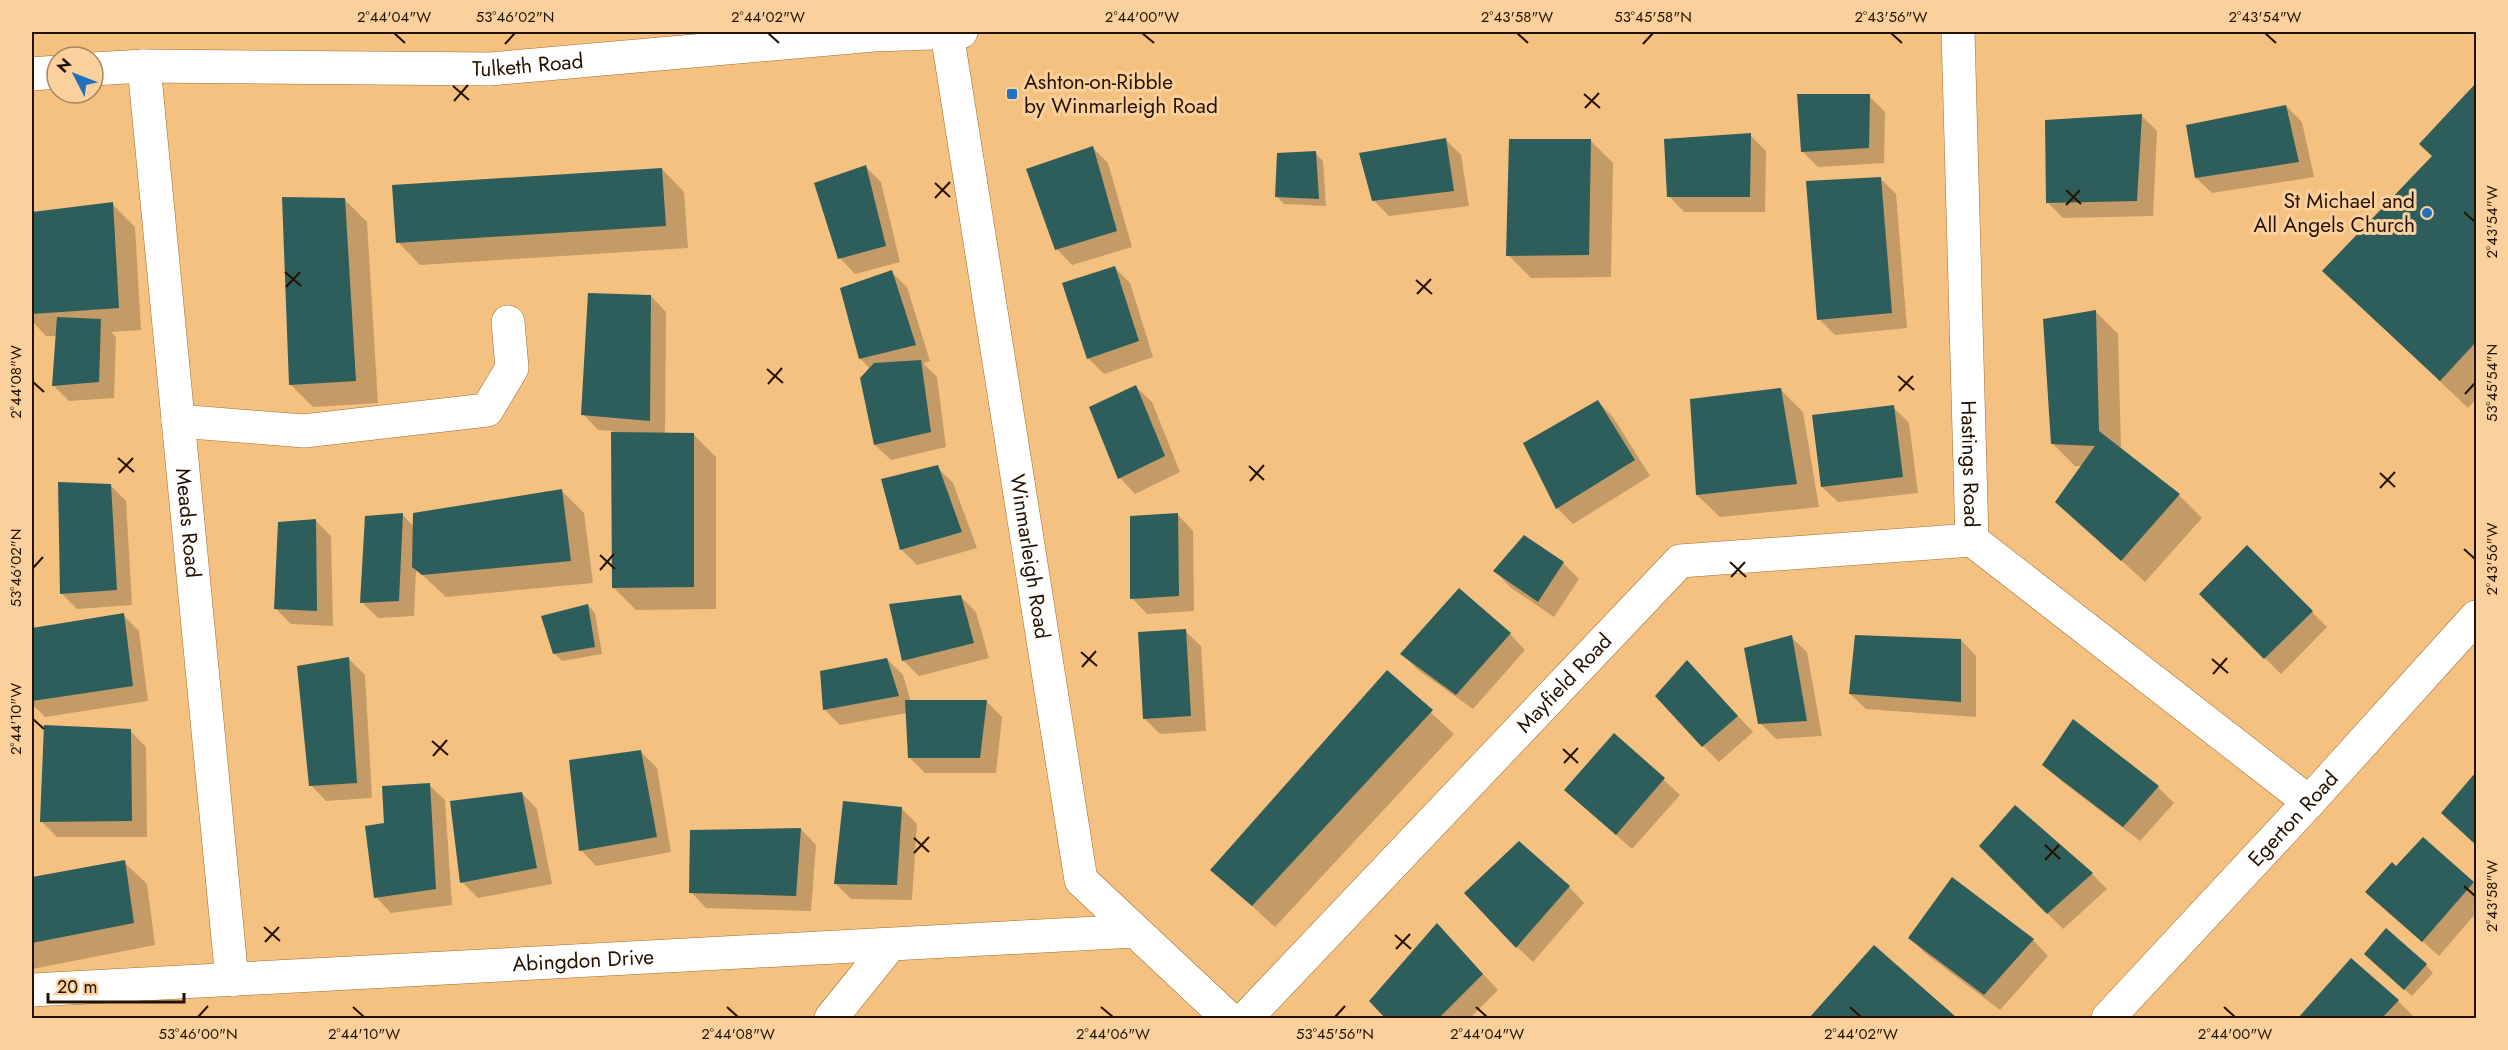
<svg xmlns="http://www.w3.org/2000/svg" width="2508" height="1050" viewBox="0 0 2508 1050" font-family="Jost,sans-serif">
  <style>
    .shadow { fill: #0003 }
    .building { fill: #2e5e5c }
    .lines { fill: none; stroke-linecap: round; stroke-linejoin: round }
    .minor-casing { stroke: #9d6e2b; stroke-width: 34 }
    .tertiary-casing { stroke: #9d6e2b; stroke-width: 34 }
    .primary-casing { stroke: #9d6e2b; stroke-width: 34 }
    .minor { stroke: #fff; stroke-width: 33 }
    .tertiary { stroke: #fff; stroke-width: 33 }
    .primary { stroke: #fff; stroke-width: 33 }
    .ticks { fill: none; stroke: #241200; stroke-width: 2 }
    .poi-dot { fill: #2171bf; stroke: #fad19d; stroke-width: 2 }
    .labels { text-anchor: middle; stroke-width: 6; stroke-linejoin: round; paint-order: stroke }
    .street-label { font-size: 21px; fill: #241200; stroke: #fad19d }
    .poi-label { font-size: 21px; fill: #241200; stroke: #fad19d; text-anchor: start }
    .neatline { fill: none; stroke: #241200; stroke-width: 2 }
    .ticks-label { font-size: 15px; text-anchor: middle; fill: #241200 }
  </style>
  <rect width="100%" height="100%" fill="#f5c180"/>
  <g class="shadow">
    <path d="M2476 85V399L2468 408 2352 298 2433 157 2421 144Z"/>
    <path d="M1869 96 1885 112 1884 163 1818 167 1802 151Z"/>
    <path d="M2286 106 2302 122 2314 177 2212 193 2196 178Z"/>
    <path d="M2141 115 2157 131 2153 216 2063 218 2047 202Z"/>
    <path d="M1750 135 1766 151 1765 212H1684L1669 196Z"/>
    <path d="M1445 139 1461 155 1469 206 1389 216 1373 200Z"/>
    <path d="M1590 140 1613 163 1611 277 1531 278 1508 255Z"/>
    <path d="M1092 147 1108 163 1132 247 1072 265 1057 249Z"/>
    <path d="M1315 153 1323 161 1326 206 1284 204 1276 196Z"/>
    <path d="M865 166 881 182 900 262 855 274 840 258Z"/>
    <path d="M662 169 684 192 688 248 420 265 398 242Z"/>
    <path d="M1880 178 1896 194 1907 328 1835 335 1819 319Z"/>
    <path d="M344 199 367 222 378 403 313 407 290 384Z"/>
    <path d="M112 204 135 227 141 330 111 332 116 337 114 398 69 401 53 385 57 336H46L32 321V213Z"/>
    <path d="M1114 267 1130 283 1153 357 1104 374 1088 358Z"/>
    <path d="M891 272 907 287 930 361 923 363 937 377 946 447 891 460 875 445 870 369 860 358Z"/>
    <path d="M651 296 666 312 665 434H693L716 457V609L636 610 613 587V431L598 430 583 414Z"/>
    <path d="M2096 312 2118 334 2121 450 2179 495 2202 518 2145 582 2057 502 2082 466H2075L2053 444Z"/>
    <path d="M1136 387 1152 402 1180 472 1135 494 1120 478Z"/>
    <path d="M1781 390 1803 412 1819 507 1720 517 1697 495Z"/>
    <path d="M1598 402 1613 417 1650 476 1573 524 1557 508Z"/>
    <path d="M1893 407 1909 423 1918 493 1838 502 1822 487Z"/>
    <path d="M937 467 953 483 977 548 917 565 901 549Z"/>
    <path d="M110 485 126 501 132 605 77 609 61 593Z"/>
    <path d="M561 490 584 513 593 583 446 597 416 569 414 616 378 618 362 602 403 515 414 527Z"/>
    <path d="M1178 515 1193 531 1194 611 1147 614 1132 598Z"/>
    <path d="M316 521 331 536 333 626 291 624 275 608Z"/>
    <path d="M1524 537 1563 563 1579 579 1554 617 1510 587 1495 571Z"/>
    <path d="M2247 547 2327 627 2281 674 2201 594Z"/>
    <path d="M960 596 976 612 989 658 919 676 903 660Z"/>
    <path d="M588 605 595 613 602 654 562 661 554 653Z"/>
    <path d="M123 615 139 631 148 701 45 717 32 704V629Z"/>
    <path d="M1185 631 1201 646 1206 731 1160 734 1144 718Z"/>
    <path d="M1510 634 1525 650 1473 709 1418 670 1402 654Z"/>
    <path d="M1791 637 1807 652 1822 736 1776 739 1760 723Z"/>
    <path d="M1961 640 1976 656V717L1866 709 1850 694Z"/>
    <path d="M349 659 365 675 372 798 326 801 311 785Z"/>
    <path d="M887 659 903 675 911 702 986 701 1002 717 996 773H925L909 757 907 713 840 725 824 709Z"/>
    <path d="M1387 672 1454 734 1275 927 1213 870Z"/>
    <path d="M1702 678 1753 732 1719 762 1703 746Z"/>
    <path d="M2074 721 2158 787 2174 803 2140 841 2060 780 2044 765Z"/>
    <path d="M130 731 146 747 147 837H57L42 822Z"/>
    <path d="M1614 735 1680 795 1632 849 1582 805Z"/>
    <path d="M641 752 657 768 671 852 596 866 581 850Z"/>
    <path d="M2476 775V845L2443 813Z"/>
    <path d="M429 785 445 800 452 905 391 913 376 897 386 825Z"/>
    <path d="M522 793 537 809 552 884 478 898 462 882Z"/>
    <path d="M901 808 917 824 912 900 851 899 835 883Z"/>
    <path d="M801 829 816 845 811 911 706 908 691 892Z"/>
    <path d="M2423 839 2476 886V913L2439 956 2367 892 2397 868Z"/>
    <path d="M1981 846 2092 874 2107 889 2063 929Z"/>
    <path d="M124 862 147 884 155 945 32 969V878Z"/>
    <path d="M1569 887 1584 903 1533 962 1517 947Z"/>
    <path d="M1910 938 2033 940 2048 956 2000 1010 1925 953Z"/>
    <path d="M1452 941 1498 990 1470 1018H1387L1371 1001Z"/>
    <path d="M1874 947 1956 1018H1811Z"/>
    <path d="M2351 960 2398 1001 2413 1016 2412 1018H2300Z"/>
    <path d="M2374 962 2426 965 2433 973 2412 996Z"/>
  </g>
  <g class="building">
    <path d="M2476 83V342L2440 381 2322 271 2432 156 2419 144Z"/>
    <path d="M1797 94H1870L1869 148 1801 152Z"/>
    <path d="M2286 105 2299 162 2195 178 2186 125Z"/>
    <path d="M2142 114 2137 201 2046 203 2045 120Z"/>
    <path d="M1751 133 1750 197H1667L1664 139Z"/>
    <path d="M1446 138 1454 191 1372 201 1359 153Z"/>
    <path d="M1509 139H1591L1589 255 1506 256Z"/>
    <path d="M1093 146 1117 231 1055 250 1026 169Z"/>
    <path d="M1316 151 1319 199 1275 197 1277 153Z"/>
    <path d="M866 165 886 246 838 259 814 183Z"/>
    <path d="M662 168 666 226 396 243 392 185Z"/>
    <path d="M1881 177 1892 313 1817 320 1806 181Z"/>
    <path d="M282 197 345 198 356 381 289 385Z"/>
    <path d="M113 202 119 308 32 314V212Z"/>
    <path d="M1115 266 1139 341 1087 359 1062 283Z"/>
    <path d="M892 270 916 345 859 359 840 288Z"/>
    <path d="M588 293 651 295 650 421 581 415Z"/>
    <path d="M2096 310 2099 431 2180 494 2121 561 2055 502 2095 446 2051 444 2043 319Z"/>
    <path d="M57 317 101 319 99 382 52 386Z"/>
    <path d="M921 360 931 432 874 445 860 378 874 363Z"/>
    <path d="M1136 385 1165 456 1118 479 1089 407Z"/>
    <path d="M1781 388 1797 484 1696 495 1690 399Z"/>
    <path d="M1598 400 1635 460 1556 509 1523 443Z"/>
    <path d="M1894 405 1903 477 1821 487 1812 415Z"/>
    <path d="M611 432 694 433V587L612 588Z"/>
    <path d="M938 465 962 532 900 550 881 479Z"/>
    <path d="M58 482 111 484 117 590 60 594Z"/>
    <path d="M562 489 571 561 422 575 412 567 413 513Z"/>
    <path d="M403 513 399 601 360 603 365 516Z"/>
    <path d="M1178 513 1179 596 1130 599V516Z"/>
    <path d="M316 519 317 611 274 609 278 522Z"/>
    <path d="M1524 535 1564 562 1538 602 1493 571Z"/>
    <path d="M2247 545 2313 611 2264 659 2199 594Z"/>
    <path d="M1459 588 1511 633 1456 695 1400 654Z"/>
    <path d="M961 595 974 643 902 661 889 604Z"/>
    <path d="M588 604 595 647 553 654 541 616Z"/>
    <path d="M124 613 133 686 32 701V628Z"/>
    <path d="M1186 629 1191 716 1143 719 1138 632Z"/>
    <path d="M1792 635 1807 721 1758 724 1744 648Z"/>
    <path d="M1855 635 1961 639V702L1849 694Z"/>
    <path d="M349 657 357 783 309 786 297 666Z"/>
    <path d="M887 658 899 696 823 710 820 671Z"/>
    <path d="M1687 660 1738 716 1702 747 1655 696Z"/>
    <path d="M1387 670 1433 710 1252 906 1210 870Z"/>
    <path d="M905 700H987L980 758H908Z"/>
    <path d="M2073 719 2159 786 2123 827 2042 765Z"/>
    <path d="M44 725 131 729 132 821 40 822Z"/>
    <path d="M1614 733 1665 778 1616 835 1564 790Z"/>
    <path d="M641 750 657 837 579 851 569 760Z"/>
    <path d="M2476 772V845L2441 813Z"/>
    <path d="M430 783 436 889 374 898 365 826 384 823 382 786Z"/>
    <path d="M522 792 537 868 460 883 450 801Z"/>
    <path d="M843 801 902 807 897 885 834 884Z"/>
    <path d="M2015 805 2093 873 2047 914 1979 846Z"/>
    <path d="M801 828 796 896 689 893 690 830Z"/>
    <path d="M2423 837 2474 882 2422 942 2365 892 2392 862 2396 866Z"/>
    <path d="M1519 841 1570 886 1516 948 1464 893Z"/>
    <path d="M125 860 134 923 32 943V877Z"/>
    <path d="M1952 877 2034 939 1984 995 1908 938Z"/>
    <path d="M1437 923 1483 974 1439 1018H1385L1369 1001Z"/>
    <path d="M2386 928 2427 964 2404 990 2364 954Z"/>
    <path d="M1874 945 1956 1017 1955 1018H1809Z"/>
    <path d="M2351 958 2399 1000 2382 1018H2298Z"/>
  </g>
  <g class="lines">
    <g class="minor-casing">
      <g id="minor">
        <path id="s1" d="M1958 32 1972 540 2309 802"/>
        <path id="s2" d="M947 33 1081 880 1228 1018"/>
        <path id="s3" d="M144 66 232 980"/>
        <path d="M178 421 304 431 487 410 512 368 508 322"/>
        <path id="s4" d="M32 990 1135 931"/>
        <path d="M831 1018 890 945"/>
        <path id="s5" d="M1246 1018 1680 561 1972 540"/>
      </g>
    </g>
    <g class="tertiary-casing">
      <g id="tertiary">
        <path id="s6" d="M2108 1018 2309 802 2476 617"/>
      </g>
    </g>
    <g class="primary-casing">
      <g id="primary">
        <path id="s7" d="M93 69 144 66 490 69 874 35 961 32"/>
        <path d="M32 74 57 72"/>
      </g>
    </g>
    <use href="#minor" class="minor"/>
    <use href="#tertiary" class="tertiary"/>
    <use href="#primary" class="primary"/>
  </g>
  <path class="ticks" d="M394 33 405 43M768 33 779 43M1142 33 1154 43M1517 33 1528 43M1891 33 1902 43M2265 33 2276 43M505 44 515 33M1643 44 1653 33M453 86 469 100M1584 94 1600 108M454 101 468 85M1585 108 1599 93M935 183 950 197M2066 190 2081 204M935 198 950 182M2066 205 2080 190M2464 212 2475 222M285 272 301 286M1416 280 1432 294M286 287 300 272M1417 294 1431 279M767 369 783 383M1898 376 1914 390M33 382 44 392M768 384 782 368M1899 391 1913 376M2465 394 2475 383M118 458 134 472M1249 466 1264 480M119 473 133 458M2380 473 2395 487M1250 481 1264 465M2380 488 2395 472M2464 549 2475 559M600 555 615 569M1730 562 1746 577M33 568 43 557M600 570 614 554M1731 577 1745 562M1081 652 1097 666M2212 659 2228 673M1082 667 1096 651M2213 674 2227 658M33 719 44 729M432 741 448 755M1563 749 1578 763M433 756 447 740M1564 763 1578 748M914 838 929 852M2045 845 2060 859M914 853 929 837M2045 860 2059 845M2464 886 2475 896M264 927 280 941M1395 935 1411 949M265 942 279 927M1396 949 1410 934M353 1007 364 1017M727 1007 738 1017M1101 1007 1113 1017M1476 1007 1487 1017M1850 1007 1861 1017M2224 1007 2235 1017M198 1017 208 1006M1335 1017 1345 1006"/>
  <g class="poi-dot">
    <rect x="1006" y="88" width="12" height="12" rx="3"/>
    <circle cx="2427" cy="213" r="6"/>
  </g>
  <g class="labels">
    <g class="street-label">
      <text dy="7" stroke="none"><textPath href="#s7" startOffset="435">Tulketh Road</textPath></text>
      <text dy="7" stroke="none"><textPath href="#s1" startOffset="432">Hastings Road</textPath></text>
      <text dy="7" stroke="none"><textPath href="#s3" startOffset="459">Meads Road</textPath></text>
      <text dy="7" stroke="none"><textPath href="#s2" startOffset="530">Winmarleigh Road</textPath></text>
      <text dy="7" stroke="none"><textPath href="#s5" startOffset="462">Mayfield Road</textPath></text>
      <text dy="7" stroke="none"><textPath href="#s6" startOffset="272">Egerton Road</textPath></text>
      <text dy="7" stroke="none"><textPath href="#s4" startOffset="552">Abingdon Drive</textPath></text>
    </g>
    <g class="poi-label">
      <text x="1024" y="89">Ashton-on-Ribble<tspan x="1024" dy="24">by Winmarleigh Road</tspan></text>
      <text x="2415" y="208" text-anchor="end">St Michael and<tspan x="2415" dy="24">All Angels Church</tspan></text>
    </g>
  </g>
  <rect width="2508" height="1050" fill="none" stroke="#fad19d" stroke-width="66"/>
  <g transform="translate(75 75) rotate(312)"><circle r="28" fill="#fad19d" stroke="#a4855e" stroke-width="1.5"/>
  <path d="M0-4.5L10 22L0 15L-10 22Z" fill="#2171bf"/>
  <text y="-9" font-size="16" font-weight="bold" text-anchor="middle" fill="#241200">N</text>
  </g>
  <path d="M48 993v9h136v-9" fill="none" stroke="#241200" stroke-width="3"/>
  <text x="57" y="993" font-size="18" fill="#241200" stroke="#fad19d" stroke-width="4.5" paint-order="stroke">20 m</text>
  <rect x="33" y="33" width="2442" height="984" class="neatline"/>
  <g class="ticks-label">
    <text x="394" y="22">2°44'04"W</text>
    <text x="515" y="22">53°46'02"N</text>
    <text x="768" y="22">2°44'02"W</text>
    <text x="1142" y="22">2°44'00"W</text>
    <text x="1517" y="22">2°43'58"W</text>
    <text x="1653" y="22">53°45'58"N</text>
    <text x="1891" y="22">2°43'56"W</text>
    <text x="2265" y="22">2°43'54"W</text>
    <text transform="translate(2492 222) rotate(-90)" y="5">2°43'54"W</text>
    <text transform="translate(16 382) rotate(-90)" y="5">2°44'08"W</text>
    <text transform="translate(2492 383) rotate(-90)" y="5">53°45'54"N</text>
    <text transform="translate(2492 559) rotate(-90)" y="5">2°43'56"W</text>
    <text transform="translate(16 568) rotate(-90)" y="5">53°46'02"N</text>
    <text transform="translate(16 719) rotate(-90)" y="5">2°44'10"W</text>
    <text transform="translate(2492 896) rotate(-90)" y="5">2°43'58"W</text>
    <text x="198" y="1039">53°46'00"N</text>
    <text x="364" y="1039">2°44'10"W</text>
    <text x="738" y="1039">2°44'08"W</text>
    <text x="1113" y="1039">2°44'06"W</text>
    <text x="1335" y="1039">53°45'56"N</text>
    <text x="1487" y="1039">2°44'04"W</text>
    <text x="1861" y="1039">2°44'02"W</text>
    <text x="2235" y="1039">2°44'00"W</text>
  </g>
</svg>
